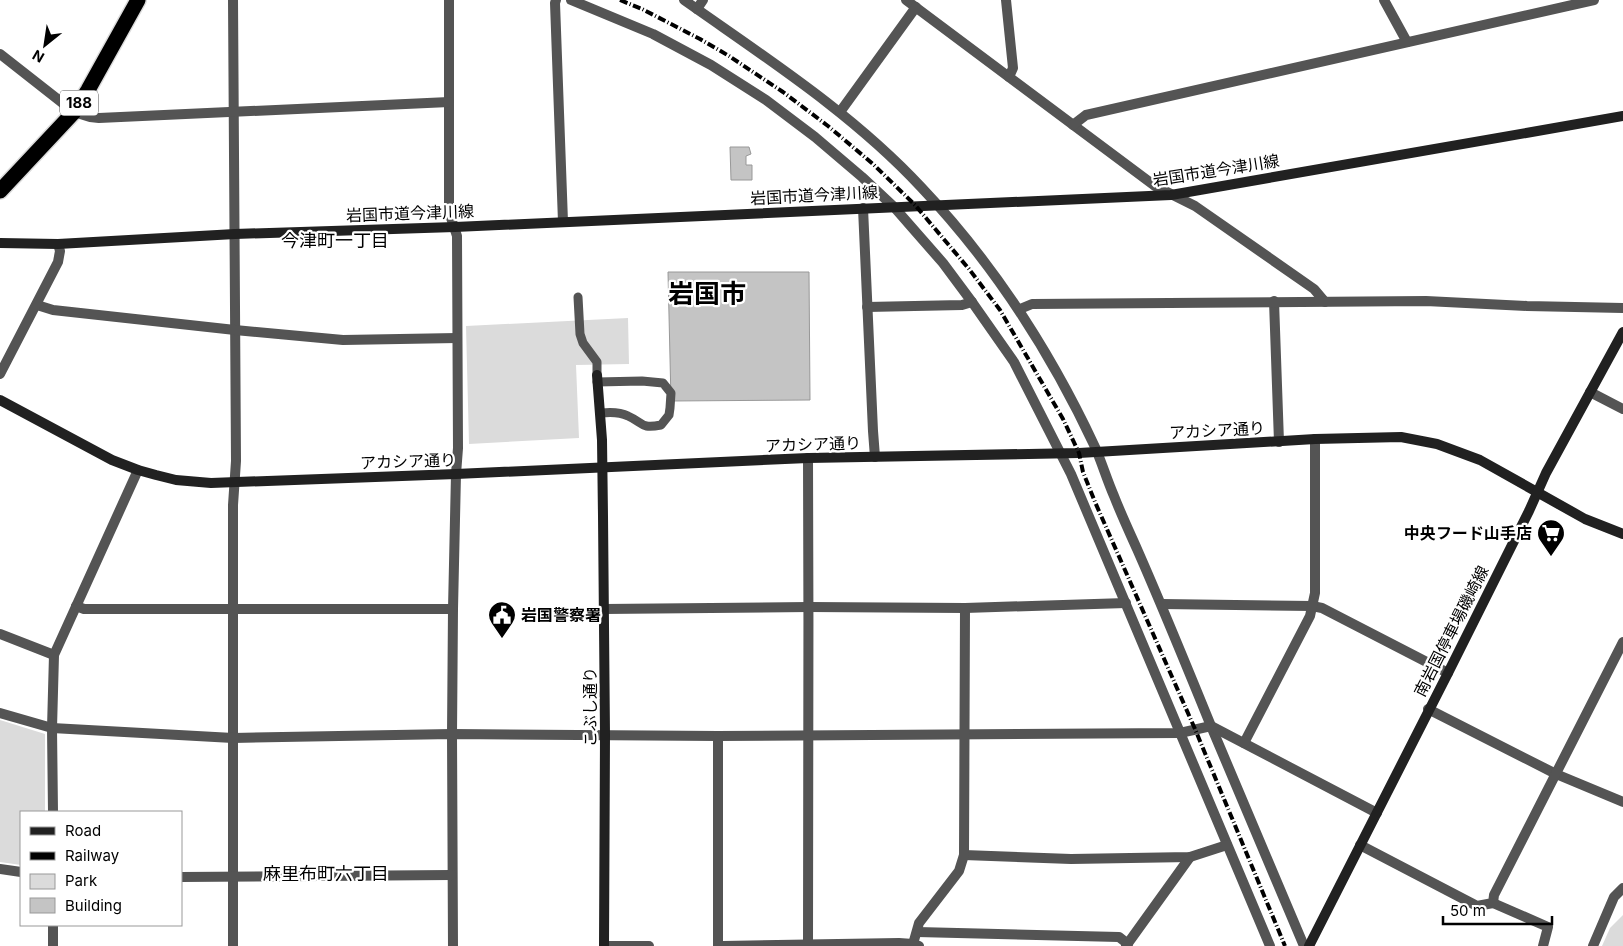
<svg xmlns="http://www.w3.org/2000/svg" width="1623" height="946" viewBox="0 0 1623 946" font-family="Inter,'Noto Sans JP',sans-serif">
  <style>
    .green { fill: #dbdbdb }
    .building { fill: #c4c4c4; stroke: #989898 }
    .lines { fill: none; stroke-linecap: round; stroke-linejoin: round }
    .highway-casing { stroke: #dbdbdb; stroke-width: 18 }
    .lane { stroke: #545454; stroke-width: 9 }
    .street { stroke: #545454; stroke-width: 10 }
    .secondary { stroke: #212121; stroke-width: 10 }
    .highway { stroke: #000; stroke-width: 15 }
    .rail { stroke: #000; stroke-width: 4; stroke-dasharray: 8 2.5 1 2.5; stroke-linecap: butt }
    .labels { text-anchor: middle; stroke-width: 4.5; stroke-linejoin: round; paint-order: stroke }
    .shield { fill: #fff; stroke: #4c4c4c; stroke-width: 1 }
    .shield-label { font-size: 15px; font-weight: bold; fill: #000 }
    .street-label { font-size: 16px; fill: #000; stroke: #fff }
    .poi-label { font-size: 16px; font-weight: bold; fill: #000; stroke: #fff; text-anchor: end }
    .neighbourhood-label { font-size: 18px; fill: #000; stroke: #fff }
    .town-label { font-size: 26px; font-weight: bold; fill: #000; stroke: #fff }
  </style>
  <rect width="100%" height="100%" fill="#fff"/>
  <g class="green">
    <path d="M628 318 629 364 576 365 579 438 469 444 466 326Z"/>
    <path d="M0 720 45 734V812H21V865L0 862Z"/>
    <path d="M1623 915V946H1602L1610 928Z"/>
  </g>
  <g class="building">
    <path d="M730 147H749L751 154 746 156V165H752V180H731Z"/>
    <path d="M668 272H809L810 400 671 401Z"/>
  </g>
  <g class="lines">
    <g class="highway-casing">
      <path id="highway" d="M0 191 74 112 88 90 138 0"/>
    </g>
    <g class="lane">
      <path d="M578 297 580 334 583 343 597 362V375"/>
      <path d="M597 382 642 381 663 383 671 393 670 408 669 415 661 425C640 429 644 423 628 416 620 412 610 412 601 413"/>
    </g>
    <g class="street">
      <path d="M233 0 236 461 233 505V946"/>
      <path d="M449 0V212L457 236 458 448 456 474 453 609 452 734 453 946"/>
      <path d="M556 0 555 3 563 222"/>
      <path d="M571 0 653 34 711 65 766 100 815 137 862 177 894 207 943 263 972 302 1014 362 1071 474 1270 946"/>
      <path d="M684 0C766 58 852 113 921 187 994 264 1050 351 1095 447 1102 463 1107 480 1114 496 1121 514 1129 531 1137 549 1163 608 1187 667 1211 726 1242 800 1273 873 1304 946"/>
      <path d="M906 0 1155 186 1195 206 1314 289 1325 302"/>
      <path d="M1006 0 1013 68 1009 77"/>
      <path d="M1384 0 1407 42"/>
      <path d="M697 9 703 0"/>
      <path d="M0 54 74 112 90 117 99 118 449 102"/>
      <path d="M840 112 916 7"/>
      <path d="M1073 125 1086 115 1594 0"/>
      <path d="M863 208 873 431 875 457"/>
      <path d="M1274 301 1279 442"/>
      <path d="M37 305 53 310 235 330 343 340 457 338"/>
      <path d="M867 307 962 305 972 302"/>
      <path d="M1020 309 1032 304 1426 301 1527 306 1623 308"/>
      <path d="M0 374 58 262 60 251 58 244"/>
      <path d="M1590 392 1623 409"/>
      <path d="M808 458C809 620 808 782 808 944"/>
      <path d="M1162 604 1312 606 1322 608 1448 673"/>
      <path d="M76 606 84 609H453"/>
      <path d="M604 609 809 607 965 608 1126 603"/>
      <path d="M0 634 54 655"/>
      <path d="M1428 709 1556 774 1623 802"/>
      <path d="M0 713 52 728 233 738 452 734 718 736 1180 733 1211 726 1377 813"/>
      <path d="M1244 743 1310 616 1315 593V439"/>
      <path d="M53 812 52 728 54 655 138 470"/>
      <path d="M1360 845 1477 906 1493 903 1494 895 1623 642"/>
      <path d="M964 855 1071 859 1190 857 1227 845"/>
      <path d="M0 869 21 872"/>
      <path d="M181 877 452 875"/>
      <path d="M1493 903 1548 927 1543 946"/>
      <path d="M917 932 1119 937 1128 944"/>
      <path d="M913 944 919 923 959 871 964 855 965 608"/>
      <path d="M53 946V925"/>
      <path d="M604 946H649"/>
      <path d="M718 946V736"/>
      <path d="M723 946 899 943 913 944 919 946"/>
      <path d="M1126 946 1190 857"/>
      <path d="M1593 946 1614 897 1623 888"/>
    </g>
    <g class="secondary">
      <path d="M0 243 58 244 235 234 455 227 1171 195 1623 116"/>
      <path d="M597 375 602 440 603 516 605 735 604 946"/>
      <path d="M0 400 112 460 138 470 156 475 176 480 211 483 456 474 808 458 1079 453 1315 439 1401 437 1437 444 1480 460 1585 519 1623 534"/>
      <path d="M1309 946 1448 673 1529 511 1546 473 1623 332"/>
    </g>
    <use href="#highway" class="highway"/>
    <path class="rail" d="M620 0 642 9 700 39 729 56 783 92 828 126 873 164 915 205 969 269 1000 310 1063 419 1079 453 1083 472 1095 502 1195 729 1285 946"/>
  </g>
  <defs>
    <g id="supermarket-pin" transform="scale(1.4375)"><path d="M0 17L-7.5 6A9.5 9.5 0 1 1 7.5 6Z" fill="#000" stroke="#fff"/><path d="M-6-5.5h2.5l.6 2H6L4.5 2H-2.5L-4.4-4H-6ZM-1.5 3.2a1.3 1.3 0 1 0 .1 0ZM3 3.2a1.3 1.3 0 1 0 .1 0Z" fill="#fff"/></g>
    <g id="civic-pin" transform="scale(1.4375)"><path d="M0 17L-7.5 6A9.5 9.5 0 1 1 7.5 6Z" fill="#000" stroke="#fff"/><path d="M-.6-6.5H3V-4.5H.6V-3L4-1V1h2V6H-6V1h2V-1L-.6-3ZM-1.2 2.5V6h2.4V2.5Z" fill="#fff"/></g>
  </defs>
  <g fill-rule="evenodd">
    <use href="#supermarket-pin" x="1551" y="533"/>
    <use href="#civic-pin" x="502" y="615"/>
  </g>
  <g class="labels">
    <rect class="shield" x="60" y="90.5" width="38" height="25" rx="4"/>
    <g class="shield-label">
      <text x="79" y="108">188</text>
    </g>
    <g class="street-label">
      <text transform="translate(1216 170) rotate(-9)" y="6">岩国市道今津川線</text>
      <text transform="translate(814 195) rotate(-3)" y="6">岩国市道今津川線</text>
      <text transform="translate(410 213) rotate(-2)" y="6">岩国市道今津川線</text>
      <text transform="translate(1217 430) rotate(-3)" y="6">アカシア通り</text>
      <text transform="translate(813 444) rotate(-2)" y="6">アカシア通り</text>
      <text transform="translate(408 461) rotate(-2)" y="6">アカシア通り</text>
      <text transform="translate(1451 631) rotate(-63)" y="6">南岩国停車場磯崎線</text>
      <text transform="translate(590 707) rotate(-90)" y="6">こぶし通り</text>
    </g>
    <g class="poi-label">
      <text x="1532" y="539">中央フード山手店</text>
      <text x="521" y="621" text-anchor="start">岩国警察署</text>
    </g>
    <g class="neighbourhood-label">
      <text x="335" y="247">今津町一丁目</text>
      <text x="326" y="880">麻里布町六丁目</text>
    </g>
    <g class="town-label">
      <text x="707" y="303">岩国市</text>
    </g>
  </g>
  <rect x="20" y="811" width="162" height="115" fill="#ffffff" stroke="#999999"/>
  <rect x="30" y="827" width="25" height="8" fill="#212121" stroke="#999999"/>
  <text x="65" y="836" font-size="15" fill="#000000">Road</text>
  <rect x="30" y="852" width="25" height="8" fill="#000000" stroke="#999999"/>
  <text x="65" y="861" font-size="15" fill="#000000">Railway</text>
  <rect x="30" y="874" width="25" height="15" fill="#dbdbdb" stroke="#999999"/>
  <text x="65" y="886" font-size="15" fill="#000000">Park</text>
  <rect x="30" y="898" width="25" height="15" fill="#c4c4c4" stroke="#999999"/>
  <text x="65" y="911" font-size="15" fill="#000000">Building</text>
  <g transform="translate(45 45) rotate(210)" stroke="#ffffff" stroke-width="4" paint-order="stroke">
  <path d="M0-4L9 19L0 12L-9 19Z" fill="#000000"/>
  <text y="-8" font-size="14" font-weight="bold" text-anchor="middle" fill="#000000">N</text>
  </g>
  <path d="M1443 916v8h109v-8" fill="none" stroke="#000000" stroke-width="2.5"/>
  <text x="1450" y="916" font-size="15" fill="#000000" stroke="#ffffff" stroke-width="4" paint-order="stroke">50 m</text>
</svg>
